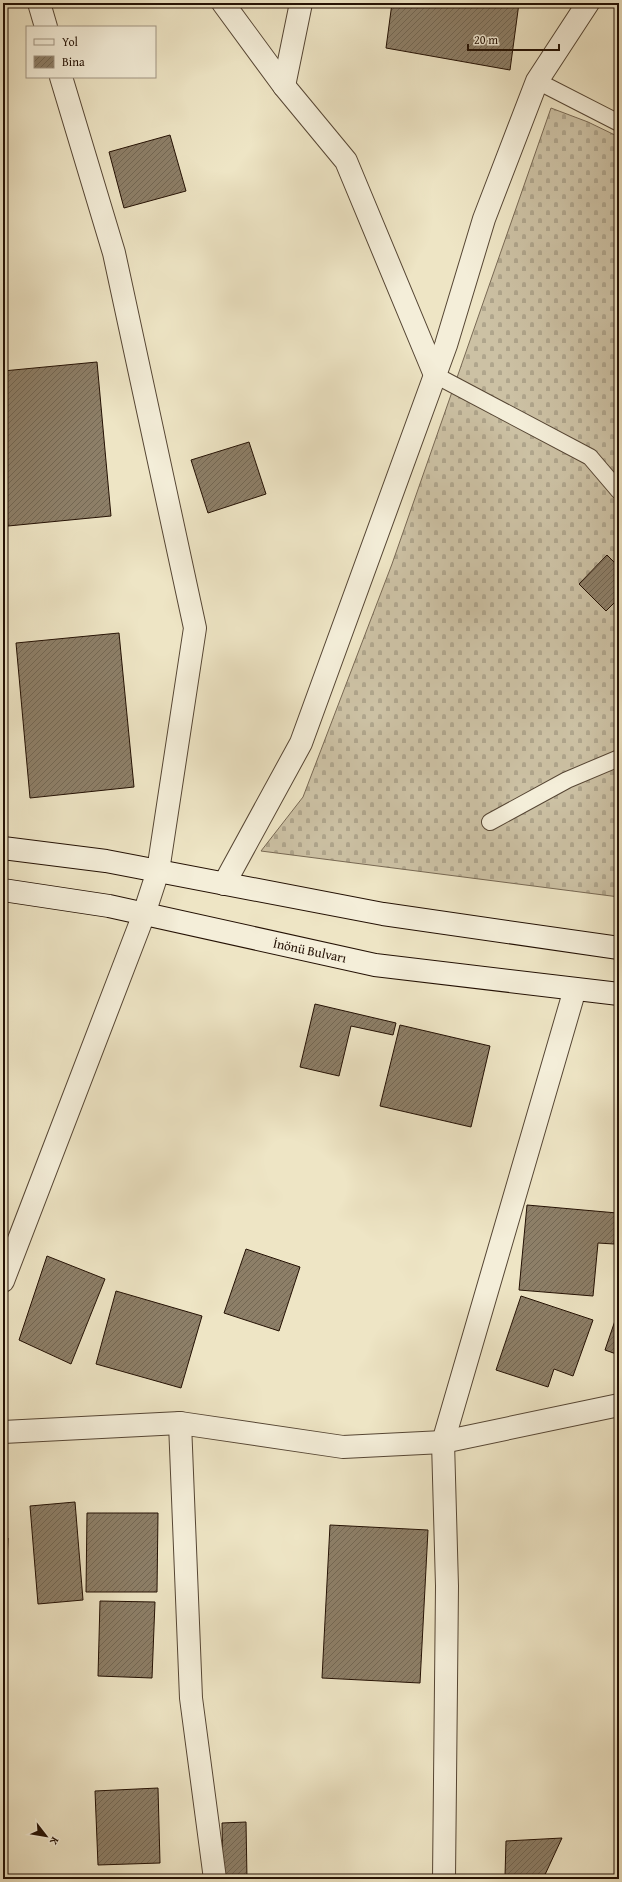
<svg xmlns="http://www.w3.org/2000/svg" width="622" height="1882" viewBox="0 0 622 1882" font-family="'Gentium Book Plus',serif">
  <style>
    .cemetery { fill: url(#cemetery-stones); stroke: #786954 }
    .building { fill: url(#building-hatch); stroke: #241104 }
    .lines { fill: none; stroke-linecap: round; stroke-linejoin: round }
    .lane-casing { stroke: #564634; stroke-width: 18 }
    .street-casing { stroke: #564634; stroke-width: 24 }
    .secondary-casing { stroke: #241104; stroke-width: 24 }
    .lane { stroke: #f4eed9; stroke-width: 16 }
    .street { stroke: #f4eed9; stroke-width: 22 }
    .secondary { stroke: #f4eed9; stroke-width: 22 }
    .labels { text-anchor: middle; stroke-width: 3.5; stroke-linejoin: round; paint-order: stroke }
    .street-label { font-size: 13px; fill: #241104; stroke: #f4eed9 }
  </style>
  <defs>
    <pattern id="cemetery-stones" width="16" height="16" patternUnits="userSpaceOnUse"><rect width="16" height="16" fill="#ccc1a4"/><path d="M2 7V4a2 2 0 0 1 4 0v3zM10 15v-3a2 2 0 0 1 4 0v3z" fill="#afa58c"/></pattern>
    <pattern id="building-hatch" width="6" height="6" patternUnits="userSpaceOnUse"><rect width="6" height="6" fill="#8d7f68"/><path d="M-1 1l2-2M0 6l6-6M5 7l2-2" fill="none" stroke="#736753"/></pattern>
  </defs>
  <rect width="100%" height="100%" fill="#eee5c5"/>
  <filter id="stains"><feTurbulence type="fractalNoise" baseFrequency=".005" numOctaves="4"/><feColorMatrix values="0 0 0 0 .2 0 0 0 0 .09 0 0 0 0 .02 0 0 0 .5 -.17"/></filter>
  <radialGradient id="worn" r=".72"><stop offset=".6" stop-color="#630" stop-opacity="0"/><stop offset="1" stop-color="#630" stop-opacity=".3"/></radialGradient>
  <path class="cemetery" d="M551 108 588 122 619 137V897L261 851 303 797 392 564Z"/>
  <g class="building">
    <path d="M392 3H519L510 70 386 48Z"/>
    <path d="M170 135 186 191 124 208 109 152Z"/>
    <path d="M97 362 111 516 8 526 3 473V371Z"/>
    <path d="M249 442 266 494 208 513 191 460Z"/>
    <path d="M607 555 619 567V598L606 611 579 584Z"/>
    <path d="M119 633 134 787 30 798 16 643Z"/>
    <path d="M315 1004 396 1023 393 1035 351 1026 339 1076 300 1067Z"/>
    <path d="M400 1025 490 1046 471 1127 380 1106Z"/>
    <path d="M527 1205 617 1213 614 1244 598 1243 593 1296 519 1290Z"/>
    <path d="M246 1249 300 1267 279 1331 224 1313Z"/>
    <path d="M47 1256 105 1279 71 1364 19 1340Z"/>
    <path d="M116 1291 202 1316 181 1388 96 1364Z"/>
    <path d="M521 1296 593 1320 573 1376 554 1369 548 1387 496 1370Z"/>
    <path d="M619 1309V1355L605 1350Z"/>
    <path d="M75 1502 83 1600 38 1604 30 1506Z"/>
    <path d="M87 1513H158L157 1592H86Z"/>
    <path d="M330 1525 428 1530 420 1683 322 1678Z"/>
    <path d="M3 1538H8L5 1610H3Z"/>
    <path d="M100 1601 155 1602 152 1678 98 1676Z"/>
    <path d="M158 1788 160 1863 98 1865 95 1791Z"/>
    <path d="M246 1822 247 1879H223L222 1823Z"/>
    <path d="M562 1838 543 1879 505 1876 506 1841Z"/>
    <path d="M172 1875 173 1879H138Z"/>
  </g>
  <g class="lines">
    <g class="lane-casing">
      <g id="lane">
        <path d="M537 81 619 123"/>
        <path d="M435 375 590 457 619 491"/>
        <path d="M490 822 567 780 619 758"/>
      </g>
    </g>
    <g class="street-casing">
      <g id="street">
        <path d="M39 3 46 27"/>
        <path d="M223 3 284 86 346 161 435 375"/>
        <path d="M284 86 301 3"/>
        <path d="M224 884 301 743 446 345 484 219 537 81 588 3"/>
        <path d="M3 1281 144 914 158 871 195 628 114 253 61 77"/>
        <path d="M180 1423 191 1698 215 1879"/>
        <path d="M3 1432 180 1423 343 1447 443 1442 619 1405"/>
        <path d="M444 1879 447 1586 443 1442 575 989"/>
      </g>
    </g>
    <g class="secondary-casing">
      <g id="secondary">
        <path d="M3 848 106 861 383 914 619 948"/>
        <path d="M3 890 109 906 375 965 619 994"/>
      </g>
    </g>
    <use href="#lane" class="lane"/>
    <use href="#street" class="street"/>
    <use href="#secondary" class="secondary"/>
  </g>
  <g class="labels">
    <g class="street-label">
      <text transform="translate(310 950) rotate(12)" y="5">İnönü Bulvarı</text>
    </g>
  </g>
  <rect width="622" height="1882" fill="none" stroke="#eee5c5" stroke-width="16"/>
  <rect x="4" y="4" width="614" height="1874" fill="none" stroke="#241104" stroke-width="2"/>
  <rect x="8" y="8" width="606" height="1866" fill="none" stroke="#241104"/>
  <rect x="26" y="26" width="130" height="52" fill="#f4eed9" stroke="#a19684"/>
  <rect x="34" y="39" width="20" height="6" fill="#f4eed9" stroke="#a19684"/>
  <text x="62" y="46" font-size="12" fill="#241104">Yol</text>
  <rect x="34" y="56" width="20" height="12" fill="url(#building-hatch)" stroke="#a19684"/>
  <text x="62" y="66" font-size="12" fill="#241104">Bina</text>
  <g transform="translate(46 1836) rotate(121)" stroke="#f4eed9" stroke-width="3" paint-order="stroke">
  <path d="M0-3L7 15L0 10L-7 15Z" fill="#241104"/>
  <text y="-6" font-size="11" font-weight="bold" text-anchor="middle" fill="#241104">K</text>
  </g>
  <path d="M468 44v6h91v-6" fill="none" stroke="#241104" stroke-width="2"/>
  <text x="474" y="44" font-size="12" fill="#241104" stroke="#f4eed9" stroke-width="3" paint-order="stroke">20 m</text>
  <rect width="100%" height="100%" filter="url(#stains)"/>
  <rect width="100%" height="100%" fill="url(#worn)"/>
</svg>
